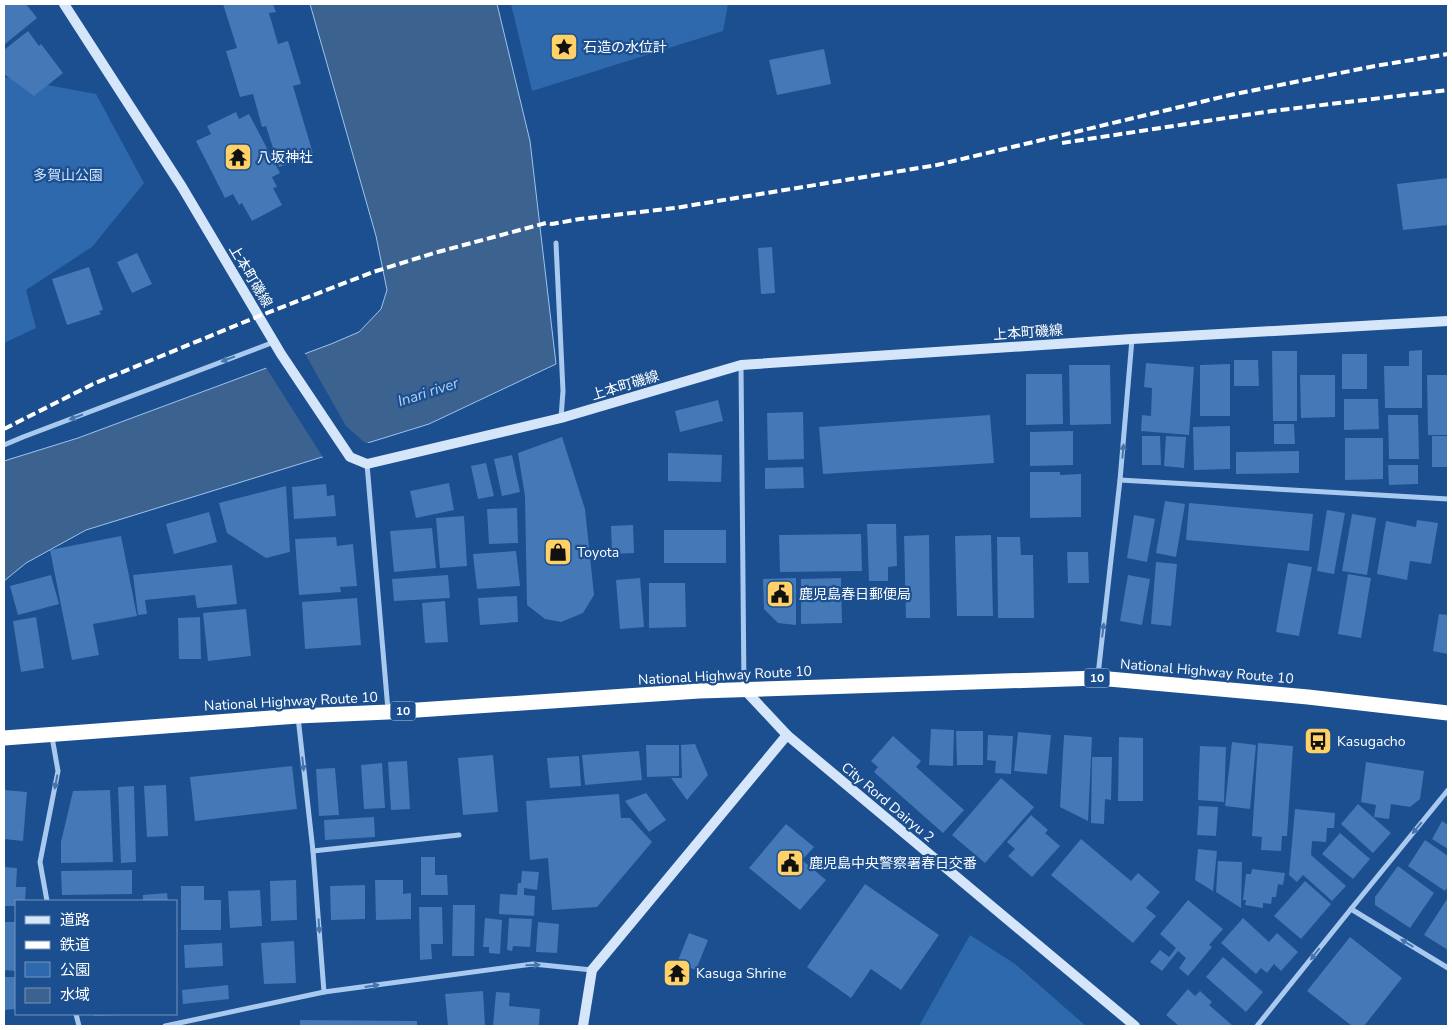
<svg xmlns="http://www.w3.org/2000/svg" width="1452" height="1030" viewBox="0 0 1452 1030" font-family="'Nunito Sans','Noto Sans JP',sans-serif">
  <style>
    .green { fill: #2e69ad }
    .water { fill: #3c6290; stroke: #9cc4f0 }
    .pier { fill: #1b4f8f }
    .building { fill: #4478b7 }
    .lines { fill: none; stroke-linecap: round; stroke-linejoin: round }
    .street { stroke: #a9c9ee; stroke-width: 5 }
    .secondary { stroke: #d6e6fa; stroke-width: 10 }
    .highway { stroke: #fff; stroke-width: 15 }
    .rail { stroke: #fff; stroke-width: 4; stroke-dasharray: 9 4; stroke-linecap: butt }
    .oneway { fill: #4674ac }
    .labels { text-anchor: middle; stroke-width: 4.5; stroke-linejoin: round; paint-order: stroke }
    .shield { fill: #1b4f8f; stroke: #bbcadd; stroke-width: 1 }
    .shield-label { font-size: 12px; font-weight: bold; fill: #fff }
    .poi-label { font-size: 14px; fill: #fff; stroke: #1b4f8f; text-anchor: start }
    .park-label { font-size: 14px; fill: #cfe3fa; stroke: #1b4f8f }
    .street-label { font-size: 14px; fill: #fff; stroke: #1b4f8f }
    .water-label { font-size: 15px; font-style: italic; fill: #b5d3f5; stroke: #1b4f8f }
  </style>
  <rect width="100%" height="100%" fill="#1b4f8f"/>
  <g class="green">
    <path d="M511 4H728L723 31 532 91Z"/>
    <path d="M4 77 96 94 144 183 92 247 26 290 36 328 4 343Z"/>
    <path d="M970 935 1015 964 1086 1026H919Z"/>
  </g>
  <path class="water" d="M310 4H497L530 141 556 364 429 424 86 530 26 563 4 581V461L78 438 331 344 359 332 381 309 387 290 376 236Z"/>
  <path class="pier" d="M304 352 346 426 364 442 374 444 324 459 265 366Z"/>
  <g class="building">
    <path d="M4 4H26L37 18 5 44 4 42Z"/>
    <path d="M223 4H273L276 12 269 13 278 44 288 41 301 84 293 86 314 157 279 167 266 126 262 127 253 94 240 97 226 51 237 48Z"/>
    <path d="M28 31 39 46 41 44 63 73 34 96 4 74V50Z"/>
    <path d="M824 49 831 84 777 95 769 60Z"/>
    <path d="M236 112 239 119 249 114 280 173 272 177 277 187 273 188 282 205 252 221 242 203 239 205 233 194 225 198 196 141 211 134 207 126Z"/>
    <path d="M1448 178V225L1403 230 1397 184Z"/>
    <path d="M772 247 775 293 761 294 758 248Z"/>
    <path d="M137 253 152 284 132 293 117 262Z"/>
    <path d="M89 267 103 310 99 311 101 314 67 325 52 279Z"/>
    <path d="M1422 350V408H1385L1384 366H1409V351Z"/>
    <path d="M1272 351H1297V421H1273Z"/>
    <rect x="1342" y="354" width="25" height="35"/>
    <path d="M1234 360H1258L1259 386H1234Z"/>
    <path d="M1146 363 1194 367 1189 435 1141 431 1142 415 1151 416 1152 388 1144 387Z"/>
    <path d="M1230 364V416H1200V365Z"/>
    <path d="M1069 365H1110L1111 424 1070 425Z"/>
    <path d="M1026 374H1062L1063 424 1026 425Z"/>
    <path d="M1300 375H1335V417L1301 418Z"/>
    <path d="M1427 375H1448V435H1428Z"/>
    <path d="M1344 399H1378L1379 429 1344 430Z"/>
    <path d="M718 400 723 421 680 432 675 411Z"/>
    <path d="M803 412 804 459 768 460 767 413Z"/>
    <path d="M990 415 994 463 823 474 819 427Z"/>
    <path d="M1388 415H1418L1419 459H1389Z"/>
    <path d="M1274 424H1294L1295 444H1274Z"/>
    <path d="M1230 426V469L1194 470 1193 427Z"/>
    <path d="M1073 431V465L1030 466V432Z"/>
    <path d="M1142 436H1160L1161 465H1142Z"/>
    <path d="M1166 436 1186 437 1184 468 1164 466Z"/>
    <rect x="1432" y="436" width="16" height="31"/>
    <path d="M562 437 585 509 594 595 583 613 561 622 545 619 527 605 525 496 518 453Z"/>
    <path d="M1345 438H1383V479L1345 480Z"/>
    <path d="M1299 451V473L1236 474V452Z"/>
    <path d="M668 453 722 455 721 482 668 481Z"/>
    <path d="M512 455 520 492 502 496 494 459Z"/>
    <path d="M486 463 494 496 478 499 471 466Z"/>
    <path d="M1388 465H1418V484L1389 485Z"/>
    <path d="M803 467 804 488 765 489V468Z"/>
    <path d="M1030 472H1060V475L1081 474V517L1030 518Z"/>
    <path d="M449 483 454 510 416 518 410 491Z"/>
    <path d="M326 484 327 496 334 495 336 516 294 519 292 487Z"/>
    <path d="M286 486 290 552 266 558 227 533 219 503Z"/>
    <path d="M1165 501 1185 504 1176 557 1156 553Z"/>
    <path d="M1189 503 1313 514 1309 551 1186 540Z"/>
    <path d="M517 508 518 543 489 544 487 509Z"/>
    <path d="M1327 510 1345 513 1334 574 1317 571Z"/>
    <path d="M209 512 217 542 174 554 166 524Z"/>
    <path d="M1352 514 1376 518 1367 575 1342 571Z"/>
    <path d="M1134 515 1155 519 1147 562 1127 558Z"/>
    <path d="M464 516 467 566 440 568 436 518Z"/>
    <path d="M1417 520 1438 523 1431 564 1410 561 1407 580 1377 574 1386 521 1416 527Z"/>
    <path d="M867 524H896L897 566 888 567V581H869Z"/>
    <path d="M633 525 634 553 612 554 611 526Z"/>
    <path d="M432 528 436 568 394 572 390 531Z"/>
    <rect x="664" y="530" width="62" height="33"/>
    <path d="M861 534 862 571 780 572 779 535Z"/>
    <path d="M929 535 930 618H906L904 536Z"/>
    <path d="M991 535 993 616H957L955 536Z"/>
    <path d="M121 536 137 616 93 624 99 655 72 660 50 550Z"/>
    <path d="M336 537 337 546 353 544 357 586 340 587 341 592 299 595 295 539Z"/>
    <path d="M997 537H1020L1021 555H1033L1034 618H998Z"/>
    <path d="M516 551 520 586 477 589 473 554Z"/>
    <path d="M1067 552H1088L1089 583H1068Z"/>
    <path d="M1156 562 1177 564 1171 626 1151 624Z"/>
    <path d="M1288 563 1312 567 1299 636 1276 632Z"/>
    <path d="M232 565 237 604 197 608 195 595 145 600 147 614 138 615 133 575Z"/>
    <path d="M1348 574 1371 578 1361 638 1338 634Z"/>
    <path d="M51 575 59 604 18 615 10 586Z"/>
    <path d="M448 575 450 598 394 601 392 579Z"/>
    <path d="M1128 575 1150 579 1142 625 1120 621Z"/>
    <path d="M640 578 644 627 620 629 616 580Z"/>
    <path d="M796 578V625L778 623 764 609 763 579Z"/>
    <path d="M841 578 842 623 801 624V579Z"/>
    <path d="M649 583H685L686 627 649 628Z"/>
    <path d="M517 596 518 622 480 625 478 598Z"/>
    <path d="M357 598 361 645 305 649 302 602Z"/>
    <path d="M445 601 448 642 425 643 422 603Z"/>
    <path d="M246 609 251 656 208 661 203 613Z"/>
    <path d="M1439 614 1448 615V654L1433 651Z"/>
    <path d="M36 617 44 668 21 672 13 621Z"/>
    <path d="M200 617 201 659H179L178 618Z"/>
    <path d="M931 729 954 730 953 766 929 765Z"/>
    <path d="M956 731H983V765H957Z"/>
    <path d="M1018 732 1051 735 1047 774 1014 771Z"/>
    <path d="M988 735 1013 736 1011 774 995 773 996 761 987 760Z"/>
    <path d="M1064 735 1092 737 1088 821 1060 807Z"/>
    <path d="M893 736 921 761 916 767 964 810 943 833 874 772 878 767 871 761Z"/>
    <path d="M1119 737 1143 738V801H1118Z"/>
    <path d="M1232 742 1256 745 1250 809 1225 806Z"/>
    <path d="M1258 743 1293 746 1287 836H1282L1281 851 1261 850 1262 837 1252 836Z"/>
    <path d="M695 744 708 775 687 800 671 778H682L681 745Z"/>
    <path d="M646 745H679V776L647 777Z"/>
    <path d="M1200 746 1226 747 1224 802 1198 800Z"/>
    <path d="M639 751 642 780 585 785 582 755Z"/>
    <path d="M493 755 498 812 463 815 458 758Z"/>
    <path d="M579 756 581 786 550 788 547 758Z"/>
    <path d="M1092 757H1112L1111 800 1105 799 1104 824 1091 823Z"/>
    <path d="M407 761 410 809 391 810 388 762Z"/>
    <path d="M1366 762 1424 771 1420 799 1410 807 1391 804 1389 819 1374 817 1376 805 1361 802Z"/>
    <path d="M382 763 385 808 364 809 361 765Z"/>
    <path d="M292 766 297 809 195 821 190 777Z"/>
    <path d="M335 768 339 815 319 816 316 769Z"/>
    <path d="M1001 778 1034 807 985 863 952 835Z"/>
    <path d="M166 785 168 836 147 837 144 786Z"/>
    <path d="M134 786 136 862 121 863 118 787Z"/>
    <path d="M4 790 27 792 23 841 4 839Z"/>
    <path d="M110 790 113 862 61 863V842L73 791Z"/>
    <path d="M646 793 666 820 649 832 625 801Z"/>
    <path d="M619 794 621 818H630L652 842 597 907 552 910 548 858 530 860 526 801Z"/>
    <path d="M1358 804 1391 833 1373 853 1341 824Z"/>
    <path d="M1199 806 1218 807 1216 836 1197 835Z"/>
    <path d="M1295 809 1335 813 1334 828H1327L1326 842 1312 841 1311 855 1346 886 1332 901 1303 875 1297 882 1289 875Z"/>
    <path d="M1031 815 1048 830 1045 833 1060 846 1032 877 1008 856 1015 849 1007 842Z"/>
    <path d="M374 817 375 837 325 840 324 820Z"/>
    <path d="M1442 821 1448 825V849L1432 839Z"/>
    <path d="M786 824 814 847 802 860 826 880 800 910 749 868Z"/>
    <path d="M1340 833 1370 859 1353 879 1322 854Z"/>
    <path d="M1081 839 1131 881 1138 873 1160 892 1146 908 1156 916 1133 943 1051 875Z"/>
    <path d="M1425 840 1448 856V887L1445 891 1408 866Z"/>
    <path d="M1198 849 1217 851 1213 891 1195 880Z"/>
    <path d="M421 857H435V875H447L448 895H421Z"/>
    <path d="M1218 861 1242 862 1241 908 1216 892Z"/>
    <path d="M1398 866 1434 893 1410 928 1375 905V897Z"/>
    <path d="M4 867 17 868 16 887H26L25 901H16V906H4Z"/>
    <path d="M1252 869 1285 873 1283 885 1278 884 1276 897H1272L1271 904 1263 903V908L1245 905 1246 900H1243L1246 874H1251Z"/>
    <path d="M132 870V894L62 895 61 871Z"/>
    <path d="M522 871 539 872 537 890 524 888V895L535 896 534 916 499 914 500 894 517 895 518 883H521Z"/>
    <path d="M296 880 297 920 271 921 270 881Z"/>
    <path d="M375 880H403V894L411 893V919L376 920Z"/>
    <path d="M1305 881 1331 904 1301 939 1274 916Z"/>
    <path d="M865 884 939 935 901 990 871 969 851 998 807 967Z"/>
    <path d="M365 885V919L331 920 330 886Z"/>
    <path d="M181 886H204V900H221V930H181Z"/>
    <path d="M260 890 262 926 230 928 228 891Z"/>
    <path d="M167 893 168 901H143V895Z"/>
    <path d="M1447 899 1448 900V950L1424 935Z"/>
    <path d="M1188 900 1223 929 1209 945 1212 947 1188 976 1179 968 1186 958 1178 951 1162 971 1150 962 1160 950 1169 957 1176 948 1160 934Z"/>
    <path d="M453 905H475L474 956H452Z"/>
    <path d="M419 907H442L443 944H431L432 959 420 960Z"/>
    <path d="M485 918 502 920 500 954 489 953V947H483Z"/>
    <path d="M509 918 532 919 530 947 513 946 512 951 507 950Z"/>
    <path d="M1243 918 1269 942 1277 933 1298 952 1281 971 1274 964 1267 973 1261 968 1256 974 1221 943Z"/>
    <path d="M4 922H16V971L4 970Z"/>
    <path d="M538 922 559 924 557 953 536 952Z"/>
    <path d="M689 933 708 940 696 970 677 963Z"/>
    <path d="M1350 937 1402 978 1364 1026H1352L1307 991Z"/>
    <path d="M294 941 296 983 264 984 261 943Z"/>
    <path d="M222 943 223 966 185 968 184 945Z"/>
    <path d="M1223 957 1263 992 1246 1012 1206 977Z"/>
    <path d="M4 977H16V1009L4 1010Z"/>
    <path d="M228 985 229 999 183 1004 182 990Z"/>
    <path d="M1188 989 1195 996 1200 991 1212 1002 1209 1005 1233 1026H1179L1166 1015Z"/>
    <path d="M483 991 485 1026H448L445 994Z"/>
    <path d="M496 992 510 993 509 1006 540 1009 539 1026H493Z"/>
    <path d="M94 1014H118V1015L94 1016Z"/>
    <path d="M300 1020 417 1021V1026H300Z"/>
  </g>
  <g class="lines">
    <g class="street">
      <path d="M556 243 563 391 561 418"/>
      <path d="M741 365 744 689"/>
      <path d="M4 445 23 437 274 342"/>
      <path d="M367 464 388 710"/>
      <path d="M1120 480 1448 499"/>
      <path d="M1098 675 1120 480 1132 339"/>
      <path d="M298 717 313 851 324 992"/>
      <path d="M313 851 459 835"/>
      <path d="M47 901 40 862 58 771 52 737"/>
      <path d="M1351 909 1448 968"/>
      <path d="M76 1014 79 1026"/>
      <path d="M165 1026 324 992 533 964 592 970"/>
      <path d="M1257 1026 1351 909 1448 790"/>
    </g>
    <g class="secondary">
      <path d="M64 4 182 187 281 354 350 457 367 464 561 418 741 365 1132 339 1448 321"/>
      <path d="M744 689 787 735 1135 1026"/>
      <path d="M583 1026 592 970 787 735"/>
    </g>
    <path class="highway" d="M4 738 298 716 388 712 699 691 1098 678 1308 697 1448 713"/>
    <g class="rail">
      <path d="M1062 143 1272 111 1448 90"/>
      <path d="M4 429 93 384 259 316 373 272 434 253 546 223 552 224 580 219 675 208 937 165 1230 95 1375 66 1448 54"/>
    </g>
  </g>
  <defs><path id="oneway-solid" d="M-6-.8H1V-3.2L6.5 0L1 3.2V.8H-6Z" transform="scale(1.25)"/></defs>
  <g class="oneway">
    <use href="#oneway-solid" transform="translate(228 359) rotate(159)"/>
    <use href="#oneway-solid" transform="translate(76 417) rotate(159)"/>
    <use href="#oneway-solid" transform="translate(1123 451) rotate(-85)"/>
    <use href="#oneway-solid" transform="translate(1103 630) rotate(-83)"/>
    <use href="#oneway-solid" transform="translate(303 764) rotate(84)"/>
    <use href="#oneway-solid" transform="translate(56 782) rotate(101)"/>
    <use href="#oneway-solid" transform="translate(1417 828) rotate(130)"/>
    <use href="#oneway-solid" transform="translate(319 926) rotate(86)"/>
    <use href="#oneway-solid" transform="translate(1407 943) rotate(-149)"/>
    <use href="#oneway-solid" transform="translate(1315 954) rotate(128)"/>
    <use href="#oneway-solid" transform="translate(533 965) rotate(-1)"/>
    <use href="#oneway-solid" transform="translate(372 986) rotate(-8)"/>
  </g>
  <defs>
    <g id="sight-square" transform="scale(1.4375)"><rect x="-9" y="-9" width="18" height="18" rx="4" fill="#ffd166" stroke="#1b4f8f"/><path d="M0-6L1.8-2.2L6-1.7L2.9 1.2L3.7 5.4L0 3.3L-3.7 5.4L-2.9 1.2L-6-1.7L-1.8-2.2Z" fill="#111"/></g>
    <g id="temple-square" transform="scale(1.4375)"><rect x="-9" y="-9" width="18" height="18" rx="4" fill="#ffd166" stroke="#1b4f8f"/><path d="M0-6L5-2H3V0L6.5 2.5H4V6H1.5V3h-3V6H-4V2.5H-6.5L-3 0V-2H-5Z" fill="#111"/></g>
    <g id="shop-square" transform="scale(1.4375)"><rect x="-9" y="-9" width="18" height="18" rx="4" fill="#ffd166" stroke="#1b4f8f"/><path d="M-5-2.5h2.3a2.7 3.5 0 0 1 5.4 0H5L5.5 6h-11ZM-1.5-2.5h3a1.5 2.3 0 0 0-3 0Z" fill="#111"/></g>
    <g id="civic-square" transform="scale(1.4375)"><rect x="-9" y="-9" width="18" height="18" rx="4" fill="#ffd166" stroke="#1b4f8f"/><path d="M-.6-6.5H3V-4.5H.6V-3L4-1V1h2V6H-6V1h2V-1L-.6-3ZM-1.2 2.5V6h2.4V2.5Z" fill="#111"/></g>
    <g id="bus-square" transform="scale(1.4375)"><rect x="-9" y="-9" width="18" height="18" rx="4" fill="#ffd166" stroke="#1b4f8f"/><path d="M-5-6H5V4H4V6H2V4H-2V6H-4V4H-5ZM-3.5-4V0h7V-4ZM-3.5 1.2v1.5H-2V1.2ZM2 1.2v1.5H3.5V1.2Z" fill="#111"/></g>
  </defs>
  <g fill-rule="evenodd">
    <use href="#sight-square" x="564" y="47"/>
    <use href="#temple-square" x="238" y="157"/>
    <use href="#shop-square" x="558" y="552"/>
    <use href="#civic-square" x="780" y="594"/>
    <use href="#bus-square" x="1318" y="741"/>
    <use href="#civic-square" x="790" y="863"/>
    <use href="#temple-square" x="677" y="973"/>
  </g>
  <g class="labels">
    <g class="shield">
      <rect x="1084.5" y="668.5" width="25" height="19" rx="4"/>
      <rect x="390.5" y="701.5" width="25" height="19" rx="4"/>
    </g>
    <g class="shield-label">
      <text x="1097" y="682">10</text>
      <text x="403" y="715">10</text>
    </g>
    <g class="poi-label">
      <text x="583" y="52">石造の水位計</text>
      <text x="257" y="162">八坂神社</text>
      <text x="577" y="557">Toyota</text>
      <text x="799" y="599">鹿児島春日郵便局</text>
      <text x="1337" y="746">Kasugacho</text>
      <text x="809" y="868">鹿児島中央警察署春日交番</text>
      <text x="696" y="978">Kasuga Shrine</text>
    </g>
    <g class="park-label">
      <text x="68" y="180">多賀山公園</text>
    </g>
    <g class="street-label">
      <text transform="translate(251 276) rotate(59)" y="5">上本町磯線</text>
      <text transform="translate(1028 332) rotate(-4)" y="5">上本町磯線</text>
      <text transform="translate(625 385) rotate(-17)" y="5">上本町磯線</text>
      <text transform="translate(1207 671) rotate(5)" y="5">National Highway Route 10</text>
      <text transform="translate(725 675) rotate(-3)" y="5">National Highway Route 10</text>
      <text transform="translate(291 701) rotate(-3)" y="5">National Highway Route 10</text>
      <text transform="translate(888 802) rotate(40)" y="5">City Rord Dairyu 2</text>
    </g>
    <g class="water-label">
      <text transform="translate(428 392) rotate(-18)" y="5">Inari river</text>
    </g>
  </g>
  <rect width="1452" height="1030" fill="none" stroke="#ffffff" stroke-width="10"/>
  <rect x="15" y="900" width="162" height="115" fill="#1b4f8f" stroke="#7695bc"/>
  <rect x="25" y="916" width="25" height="8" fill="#d6e6fa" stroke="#7695bc"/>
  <text x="60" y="925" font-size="15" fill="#ffffff">道路</text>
  <rect x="25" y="941" width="25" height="8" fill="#ffffff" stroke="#7695bc"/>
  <text x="60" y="950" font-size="15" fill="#ffffff">鉄道</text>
  <rect x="25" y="962" width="25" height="15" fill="#2e69ad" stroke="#7695bc"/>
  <text x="60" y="975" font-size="15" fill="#ffffff">公園</text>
  <rect x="25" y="988" width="25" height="15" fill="#3c6290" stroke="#7695bc"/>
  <text x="60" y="1000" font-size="15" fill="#ffffff">水域</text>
</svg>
